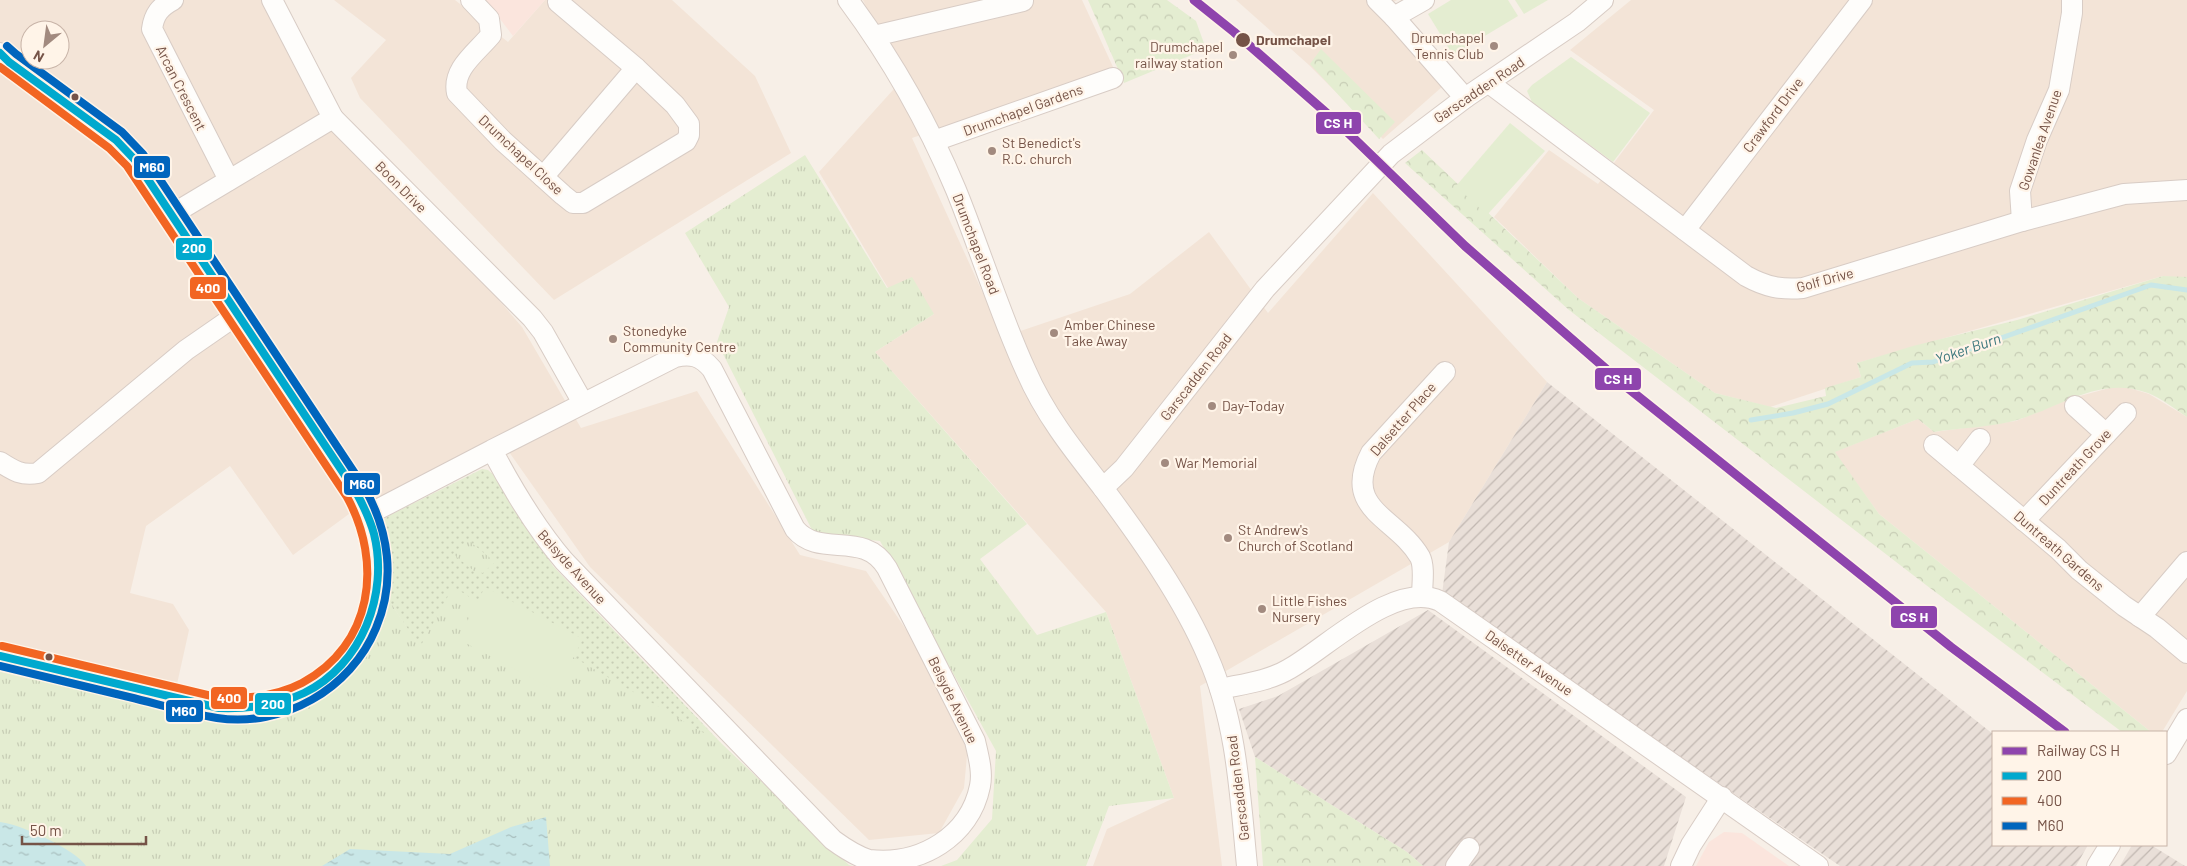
<svg xmlns="http://www.w3.org/2000/svg" width="2187" height="866" viewBox="0 0 2187 866" font-family="Barlow,sans-serif">
  <style>
    .residential { fill: #f3e4d7; fill-rule: evenodd }
    .commercial { fill: #fbe5dd }
    .industrial { fill: url(#industrial-furrows) }
    .grass { fill: url(#grass-dots) }
    .forest { fill: url(#forest-crowns) }
    .park { fill: url(#park-tufts) }
    .pitch { fill: #e4edd1 }
    .water { fill: url(#water-ripples) }
    .lines { fill: none; stroke-linecap: round; stroke-linejoin: round }
    .stream { stroke: #c9e7e7; stroke-width: 5 }
    .minor-casing { stroke: #d8ccc5; stroke-width: 22 }
    .minor { stroke: #fefdfb; stroke-width: 20 }
    .bus-1-casing { stroke: #fff4e8; stroke-width: 11 }
    .bus-2-casing { stroke: #fff4e8; stroke-width: 11 }
    .bus-3-casing { stroke: #fff4e8; stroke-width: 11 }
    .bus-1 { stroke: #00a9ce; stroke-width: 8 }
    .bus-2 { stroke: #f26522; stroke-width: 8 }
    .bus-3 { stroke: #0065bd; stroke-width: 8 }
    .rail-1-casing { stroke: #fff4e8; stroke-width: 12 }
    .rail-1 { stroke: #8e44ad; stroke-width: 9 }
    .stop-dot { fill: #755347; stroke: #fff4e8; stroke-width: 2 }
    .poi-dot { fill: #a28a7f; stroke: #fff4e8; stroke-width: 2 }
    .labels { text-anchor: middle; stroke-width: 4.5; stroke-linejoin: round; paint-order: stroke }
    .poi-label { font-size: 14px; fill: #755347; stroke: #fff4e8; text-anchor: start }
    .stop-label { font-size: 14px; font-weight: bold; fill: #755347; stroke: #fff4e8; text-anchor: start }
    .street-label { font-size: 14px; fill: #755347; stroke: #fff4e8 }
    .water-label { font-size: 15px; font-style: italic; fill: #3a767c; stroke: #fff4e8 }
    .line-badge { stroke: #fff4e8; stroke-width: 2 }
    .badge-label { font-size: 14px; text-anchor: middle; font-weight: bold; fill: #fff }
  </style>
  <defs>
    <pattern id="industrial-furrows" width="10" height="10" patternUnits="userSpaceOnUse" patternTransform="scale(1.25)"><rect width="10" height="10" fill="#e9dfd8"/><path d="M-1 1l2-2M0 10L10 0M9 11l2-2" fill="none" stroke="#c1b7b1"/></pattern>
    <pattern id="grass-dots" width="8" height="8" patternUnits="userSpaceOnUse" patternTransform="scale(1.25)"><rect width="8" height="8" fill="#e4edd1"/><path d="M2 2h.1M6 6h.1" fill="none" stroke="#c7cdb5" stroke-width="1.8" stroke-linecap="round"/></pattern>
    <pattern id="forest-crowns" width="20" height="18" patternUnits="userSpaceOnUse" patternTransform="scale(1.25)"><rect width="20" height="18" fill="#e4edd1"/><path d="M2 6a3 3 0 1 1 6 0M12 15a3 3 0 1 1 6 0" fill="none" stroke="#c7cdb5"/></pattern>
    <pattern id="park-tufts" width="24" height="20" patternUnits="userSpaceOnUse" patternTransform="scale(1.25)"><rect width="24" height="20" fill="#e4edd1"/><path d="M3 7l-1-3M5 7V3M7 7l1-3M15 17l-1-3M17 17v-4M19 17l1-3" fill="none" stroke="#c7cdb5"/></pattern>
    <pattern id="water-ripples" width="26" height="14" patternUnits="userSpaceOnUse" patternTransform="scale(1.25)"><rect width="26" height="14" fill="#c9e7e7"/><path d="M2 4q2-2 4 0t4 0M15 11q2-2 4 0t4 0" fill="none" stroke="#a8bebd"/></pattern>
  </defs>
  <rect width="100%" height="100%" fill="#f7efe7"/>
  <g class="residential">
    <path d="M0 0H263L319 115 415 203 522 327 581 428 697 391 800 555 866 571 970 723 964 788 939 833 869 840 590 567 507 449 349 514 293 555 230 466 146 526 130 593 173 604 189 630 177 684 0 641ZM30 30H60V60H30Z"/>
    <path d="M334 0H455L508 42 545 0H672L755 76 791 153 554 300 360 98 351 78 386 40Z"/>
    <path d="M863 0H1082L1114 69 912 138 1003 337 1130 294 1209 232 1268 313 1373 193 1547 382 1449 542 1200 686 1222 866H1093L1107 829 1174 798 1106 612 875 352 934 314 888 288 819 172 902 80Z"/>
    <path d="M1236 0H1397L1378 10 1443 86 1383 139 1309 65Z"/>
    <path d="M1631 0H2187V279L2163 276 1857 363 1861 377 1770 407 1715 393 1578 298 1494 217 1549 150 1598 184 1654 110 1570 50Z"/>
    <path d="M2113 387H2126L2149 394 2187 417V691L2162 732H2151L1879 514 1834 452 1918 419 1934 432 2016 421 2069 399Z"/>
  </g>
  <g class="commercial">
    <path d="M479 0H545L513 36 497 15Z"/>
    <path d="M1724 832 1742 833 1789 866H1696L1709 842Z"/>
  </g>
  <g class="industrial">
    <path d="M1547 382 1993 734V845H2088L2076 866H1840L1442 594 1449 542Z"/>
    <path d="M1428 610 1686 797 1664 866H1423L1407 852 1255 757 1239 709 1278 696Z"/>
    <path d="M2132 845H2151L2185 866H2120Z"/>
  </g>
  <path class="grass" d="M482 469 488 470 496 477 553 566 721 743 719 752 420 648 384 593 380 525 383 520 390 515Z"/>
  <g class="forest">
    <path d="M1088 0H1167L1196 21 1206 49 1124 83Z"/>
    <path d="M1321 49 1395 122 1379 139 1310 64Z"/>
    <path d="M1422 150 1578 298 1715 393 1776 408 1826 396 1825 388 1861 377 1857 363 1913 346 2017 320 2163 276 2187 277V417C2175 409 2161 398 2148 393 2100 375 2061 407 2017 420 1995 427 1958 428 1934 432L1918 419 1835 452 1879 514 2151 732H2122L1926 585 1569 310 1405 163Z"/>
    <path d="M1255 757 1407 852 1423 866H1263Z"/>
  </g>
  <g class="park">
    <path d="M805 155 887 288 912 277 934 314 875 352 1027 524 980 559 1037 635 1106 612 1174 798 1109 806 1086 866H941L957 860 992 819 996 751 880 541 814 534 717 342 729 307 685 233Z"/>
    <path d="M468 540 495 562 483 573 474 571 453 554Z"/>
    <path d="M453 587 721 743 849 865 853 866H0V665L222 717 247 718 276 713 301 704 384 593 420 647Z"/>
  </g>
  <g class="pitch">
    <path d="M1451 0H1508L1518 16 1453 55 1428 14Z"/>
    <path d="M1515 0H1548L1524 14Z"/>
    <path d="M1571 57 1650 113 1613 162 1532 102 1527 91 1532 85Z"/>
    <path d="M1510 123 1545 151 1487 215 1456 186Z"/>
    <path d="M485 587 583 639 556 691 458 639Z"/>
  </g>
  <g class="water">
    <path d="M546 817 550 866H322L350 849 450 854 511 827Z"/>
    <path d="M0 822C20 824 75 849 86 866H0Z"/>
  </g>
  <g class="lines">
    <path class="stream" d="M1751 420 1793 413 1828 404 1912 363 1933 362 2151 285 2187 290"/>
    <g class="minor-casing">
      <g id="minor">
        <path d="M173 0C160 7 154 14 152 29L229 180"/>
        <path d="M272 0 333 118"/>
        <path d="M471 0 489 19 491 35C476 53 452 69 457 93L503 141 563 195 573 203H583L686 141 689 135V124L675 105 636 68 558 2"/>
        <path d="M848 0C891 58 928 123 956 190 980 249 999 312 1026 371 1045 415 1074 451 1103 488 1141 539 1183 598 1208 657 1237 723 1240 795 1247 866"/>
        <path d="M1377 0 1394 17 1424 0"/>
        <path d="M1394 17 1465 98"/>
        <path d="M874 36 1023 1"/>
        <path d="M0 53 9 62 116 140 135 160C193 248 253 335 310 424 331 456 366 498 374 534 385 579 375 622 347 658 316 698 267 711 219 708L0 656"/>
        <path d="M1489 83 1746 276C1766 287 1781 290 1803 288L2022 221 2124 194 2187 190"/>
        <path d="M934 141 1113 78"/>
        <path d="M543 177 636 68"/>
        <path d="M171 215 333 118 532 318 543 332 583 403"/>
        <path d="M2022 221 2020 191 2037 140 2059 90 2072 13V0"/>
        <path d="M1685 230 1862 0"/>
        <path d="M2075 406 2106 434"/>
        <path d="M1934 445 2058 549 2079 570 2124 606 2157 628 2187 653"/>
        <path d="M0 462C14 471 22 476 38 473L186 350 238 314"/>
        <path d="M1959 466 1980 439"/>
        <path d="M1103 488 1124 468 1265 289 1391 154 1465 98 1577 22 1603 0"/>
        <path d="M369 514 492 450C513 490 535 527 564 561L833 840C844 848 856 856 869 860 921 866 970 836 980 786 983 771 978 755 975 741L887 568C864 529 820 559 795 529L712 369C701 356 691 353 675 357L492 450"/>
        <path d="M2024 521 2126 413"/>
        <path d="M1422 596C1422 585 1425 567 1420 557 1397 517 1341 510 1371 453L1445 372"/>
        <path d="M2140 617 2187 562"/>
        <path d="M1220 689C1243 684 1269 681 1289 669 1327 648 1394 580 1440 601L1493 638 1818 866"/>
        <path d="M2166 754 2187 719"/>
        <path d="M1456 866 1469 848"/>
        <path d="M1681 866 1691 845 1722 797"/>
        <path d="M2097 866 2110 845"/>
      </g>
    </g>
    <use href="#minor" class="minor"/>
    <g class="bus-1-casing">
      <path id="bus-1" d="M0 53 9 62 116 140 135 160 356 492C363 505 370 519 374 534 389 594 362 665 304 693 277 706 249 709 219 708L0 656"/>
    </g>
    <g class="bus-2-casing">
      <path id="bus-2" d="M0 67 109 148 127 166 347 497C383 563 373 645 302 683 277 696 248 699 220 698L2 646"/>
    </g>
    <g class="bus-3-casing">
      <path id="bus-3" d="M0 666C43 676 86 687 129 697 158 704 187 713 217 718 283 728 351 689 376 628 396 580 389 531 364 487L143 154 122 132 16 54 7 46"/>
    </g>
    <use href="#bus-1" class="bus-1"/>
    <use href="#bus-2" class="bus-2"/>
    <use href="#bus-3" class="bus-3"/>
    <g class="rail-1-casing">
      <path id="rail-1" d="M1194 0 1234 32 1339 124 1465 246 1629 389 1951 647 2065 732"/>
    </g>
    <use href="#rail-1" class="rail-1"/>
  </g>
  <g class="stop-dot">
    <circle cx="1243" cy="40" r="8"/>
    <circle cx="75" cy="97" r="4.5"/>
    <circle cx="49" cy="657" r="4.5"/>
  </g>
  <g class="poi-dot">
    <circle cx="1494" cy="46" r="5"/>
    <circle cx="1233" cy="55" r="5"/>
    <circle cx="992" cy="151" r="5"/>
    <circle cx="1054" cy="333" r="5"/>
    <circle cx="613" cy="339" r="5"/>
    <circle cx="1212" cy="406" r="5"/>
    <circle cx="1165" cy="463" r="5"/>
    <circle cx="1228" cy="538" r="5"/>
    <circle cx="1262" cy="609" r="5"/>
  </g>
  <g class="labels">
    <g class="poi-label">
      <text x="1484" y="43" text-anchor="end">Drumchapel<tspan x="1484" dy="16">Tennis Club</tspan></text>
      <text x="1223" y="52" text-anchor="end">Drumchapel<tspan x="1223" dy="16">railway station</tspan></text>
      <text x="1002" y="148">St Benedict's<tspan x="1002" dy="16">R.C. church</tspan></text>
      <text x="1064" y="330">Amber Chinese<tspan x="1064" dy="16">Take Away</tspan></text>
      <text x="623" y="336">Stonedyke<tspan x="623" dy="16">Community Centre</tspan></text>
      <text x="1222" y="411">Day-Today</text>
      <text x="1175" y="468">War Memorial</text>
      <text x="1238" y="535">St Andrew's<tspan x="1238" dy="16">Church of Scotland</tspan></text>
      <text x="1272" y="606">Little Fishes<tspan x="1272" dy="16">Nursery</tspan></text>
    </g>
    <g class="stop-label">
      <text x="1256" y="45">Drumchapel</text>
    </g>
    <g class="street-label">
      <text transform="translate(181 88) rotate(63)" y="5">Arcan Crescent</text>
      <text transform="translate(1479 90) rotate(-34)" y="5">Garscadden Road</text>
      <text transform="translate(1023 110) rotate(-20)" y="5">Drumchapel Gardens</text>
      <text transform="translate(1773 115) rotate(-53)" y="5">Crawford Drive</text>
      <text transform="translate(2040 140) rotate(-71)" y="5">Gowanlea Avenue</text>
      <text transform="translate(521 155) rotate(43)" y="5">Drumchapel Close</text>
      <text transform="translate(401 187) rotate(45)" y="5">Boon Drive</text>
      <text transform="translate(976 244) rotate(69)" y="5">Drumchapel Road</text>
      <text transform="translate(1825 280) rotate(-15)" y="5">Golf Drive</text>
      <text transform="translate(1196 377) rotate(-52)" y="5">Garscadden Road</text>
      <text transform="translate(1403 419) rotate(-49)" y="5">Dalsetter Place</text>
      <text transform="translate(2075 467) rotate(-47)" y="5">Duntreath Grove</text>
      <text transform="translate(2059 551) rotate(41)" y="5">Duntreath Gardens</text>
      <text transform="translate(572 567) rotate(48)" y="5">Belsyde Avenue</text>
      <text transform="translate(1529 663) rotate(35)" y="5">Dalsetter Avenue</text>
      <text transform="translate(953 700) rotate(64)" y="5">Belsyde Avenue</text>
      <text transform="translate(1238 788) rotate(-97)" y="5">Garscadden Road</text>
    </g>
    <g class="water-label">
      <text transform="translate(1968 349) rotate(-19)" y="5">Yoker Burn</text>
    </g>
  </g>
  <g class="line-badge">
    <rect x="1315" y="111" width="47" height="24" rx="5" fill="#8e44ad"/>
    <rect x="133" y="155" width="38" height="24" rx="5" fill="#0065bd"/>
    <rect x="175" y="237" width="38" height="24" rx="5" fill="#00a9ce"/>
    <rect x="189" y="276" width="38" height="24" rx="5" fill="#f26522"/>
    <rect x="1594" y="367" width="48" height="24" rx="5" fill="#8e44ad"/>
    <rect x="343" y="472" width="38" height="24" rx="5" fill="#0065bd"/>
    <rect x="1890" y="605" width="48" height="24" rx="5" fill="#8e44ad"/>
    <rect x="210" y="686" width="38" height="24" rx="5" fill="#f26522"/>
    <rect x="254" y="692" width="38" height="24" rx="5" fill="#00a9ce"/>
    <rect x="165" y="699" width="39" height="24" rx="5" fill="#0065bd"/>
  </g>
  <g class="badge-label">
    <text x="1338" y="128">CS H</text>
    <text x="152" y="172">M60</text>
    <text x="194" y="253">200</text>
    <text x="208" y="293">400</text>
    <text x="1618" y="384">CS H</text>
    <text x="362" y="489">M60</text>
    <text x="1914" y="622">CS H</text>
    <text x="229" y="703">400</text>
    <text x="273" y="709">200</text>
    <text x="184" y="716">M60</text>
  </g>
  <rect x="1992" y="731" width="175" height="115" fill="#fff4e8" stroke="#c8b4a8"/>
  <rect x="2002" y="747" width="25" height="8" fill="#8e44ad" stroke="#c8b4a8"/>
  <text x="2037" y="756" font-size="15" fill="#755347">Railway CS H</text>
  <rect x="2002" y="772" width="25" height="8" fill="#00a9ce" stroke="#c8b4a8"/>
  <text x="2037" y="781" font-size="15" fill="#755347">200</text>
  <rect x="2002" y="797" width="25" height="8" fill="#f26522" stroke="#c8b4a8"/>
  <text x="2037" y="806" font-size="15" fill="#755347">400</text>
  <rect x="2002" y="822" width="25" height="8" fill="#0065bd" stroke="#c8b4a8"/>
  <text x="2037" y="831" font-size="15" fill="#755347">M60</text>
  <g transform="translate(45 45) rotate(209)"><circle r="24" fill="#fff4e8" stroke="#c8b4a8"/>
  <path d="M0-4L9 19L0 12L-9 19Z" fill="#a28a7f"/>
  <text y="-8" font-size="14" font-weight="bold" text-anchor="middle" fill="#755347">N</text>
  </g>
  <path d="M22 836v8h124v-8" fill="none" stroke="#755347" stroke-width="2.5"/>
  <text x="30" y="836" font-size="15" fill="#755347" stroke="#fff4e8" stroke-width="4" paint-order="stroke">50 m</text>
</svg>
